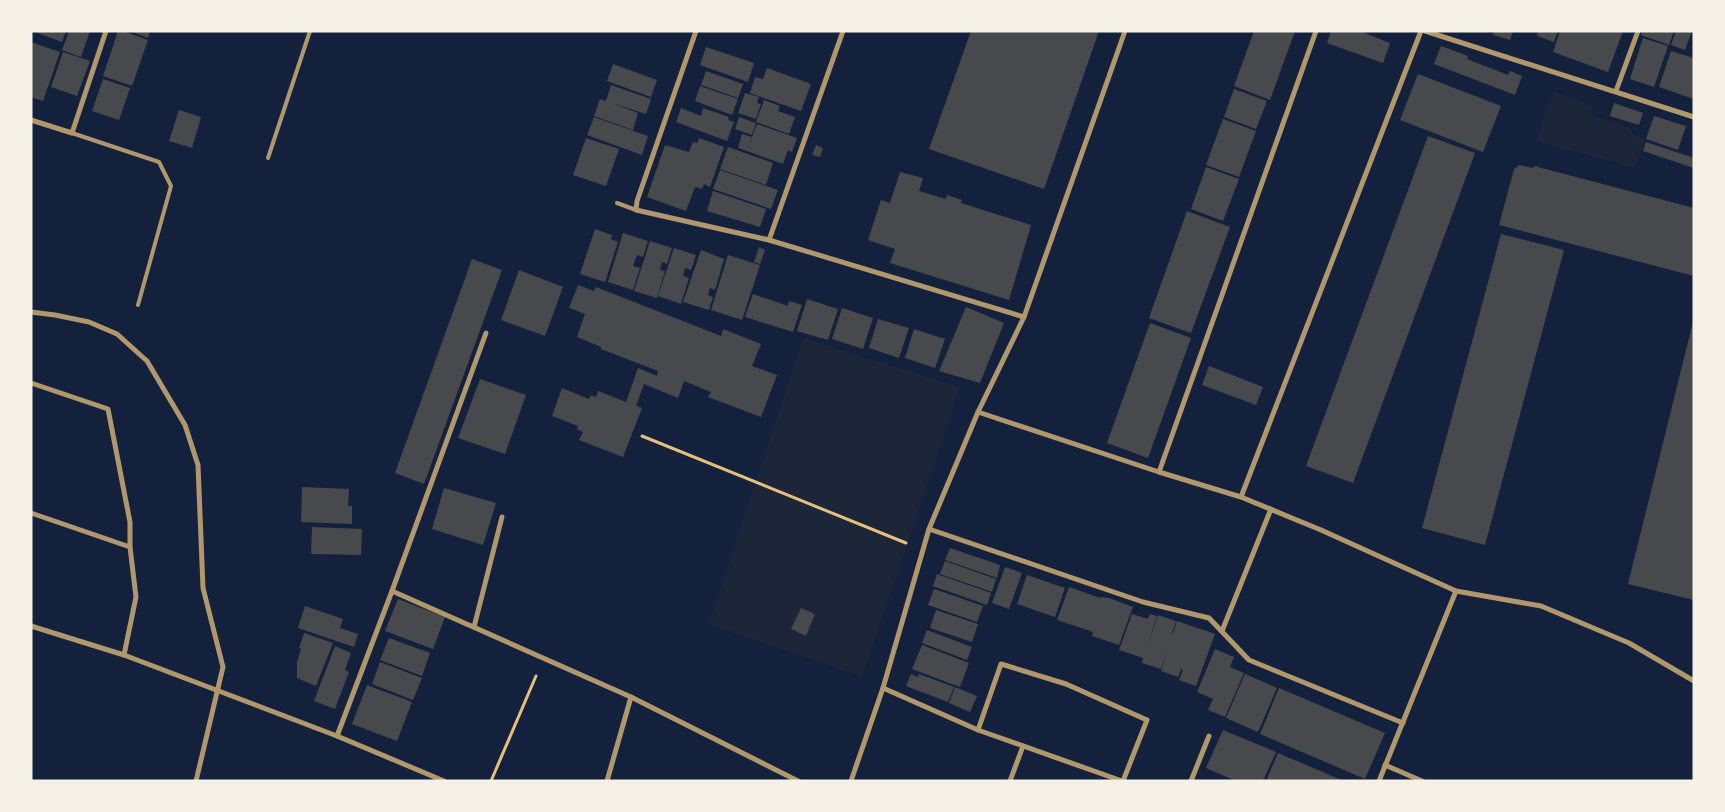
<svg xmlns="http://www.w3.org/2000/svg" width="1725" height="812" viewBox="0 0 1725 812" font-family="'Titillium Web',sans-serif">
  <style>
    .green { fill: #1d2539 }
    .building { fill: #48494c }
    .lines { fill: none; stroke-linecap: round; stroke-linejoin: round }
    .path { stroke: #e5c07b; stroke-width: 3 }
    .service { stroke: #b1986c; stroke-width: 4 }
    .minor { stroke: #b1986c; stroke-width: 5 }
  </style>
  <rect width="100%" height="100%" fill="#14213d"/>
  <g class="green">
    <path d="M1553 91 1593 106 1591 115 1629 128 1634 135 1645 139 1635 168 1536 141Z"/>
    <path d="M803 338 960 387 862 677 709 624Z"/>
  </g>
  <g class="building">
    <path d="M32 31H66L62 42Z"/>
    <path d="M69 31H90L81 57 62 50Z"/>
    <path d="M118 31H123L148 40 132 86 103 76Z"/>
    <path d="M130 31H150L148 38Z"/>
    <path d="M971 31H1099L1044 189 929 149Z"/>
    <path d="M1254 31H1295L1270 100 1234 86Z"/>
    <path d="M1331 31H1360L1390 43 1383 63 1327 43Z"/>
    <path d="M1494 31H1513L1510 40 1493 35Z"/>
    <path d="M1538 31H1558L1554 42 1537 36Z"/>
    <path d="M1560 31H1623L1608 72 1553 52Z"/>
    <path d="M1642 31H1674L1669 45 1641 35Z"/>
    <path d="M1676 31H1692L1685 50 1671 45Z"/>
    <path d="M1643 38 1668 46 1654 87 1630 79Z"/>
    <path d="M31 42 60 52 43 101 31 97Z"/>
    <path d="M1441 46 1468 56 1467 59 1508 75 1510 71 1522 76 1515 95 1434 64Z"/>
    <path d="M706 47 754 63 748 82 700 65Z"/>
    <path d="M1671 51 1694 58V99L1659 87Z"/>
    <path d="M63 52 90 61 77 96 51 87Z"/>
    <path d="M613 64 657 80 651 97 607 81Z"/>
    <path d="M767 68 811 84 801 111 750 93 755 77 763 79Z"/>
    <path d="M706 71 743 84 738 98 701 85Z"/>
    <path d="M1418 74 1501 106 1483 152 1400 120Z"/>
    <path d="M103 79 130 88 119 120 92 111Z"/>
    <path d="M611 85 651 99 646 114 612 103 638 113 633 130 594 116 600 99 606 101Z"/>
    <path d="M700 86 738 99 732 115 695 101Z"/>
    <path d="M1234 89 1267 101 1256 129 1224 117Z"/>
    <path d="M745 93 759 97 757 103 761 104 756 119 738 113Z"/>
    <path d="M764 100 780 106 774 121 778 111 795 117 789 134 756 122Z"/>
    <path d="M1614 103 1643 113 1639 125 1610 116Z"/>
    <path d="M681 108 701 116 703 108 729 117 728 120 734 122 727 141 676 122Z"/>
    <path d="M179 110 201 117 192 148 169 141Z"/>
    <path d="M1654 116 1686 126 1678 150 1646 139Z"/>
    <path d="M594 117 648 136 642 155 587 135Z"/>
    <path d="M739 117 756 123 752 135 735 129Z"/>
    <path d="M1223 119 1256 131 1239 177 1206 165Z"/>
    <path d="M757 124 797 138 792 152 788 150 783 164 747 151Z"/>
    <path d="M742 134 752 137 747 151 738 148Z"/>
    <path d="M1428 136 1475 153 1353 483 1306 466Z"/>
    <path d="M586 138 619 149 606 186 573 175Z"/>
    <path d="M699 138 724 147 710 187 704 184 702 189 695 187 686 211 647 197 665 145 689 152 693 142 697 143Z"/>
    <path d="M1646 142 1694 158V168L1643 151Z"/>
    <path d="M816 145 823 148 820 157 812 155Z"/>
    <path d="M728 147 773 163 766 185 720 169Z"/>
    <path d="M1519 165 1533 168 1534 166 1694 208V276L1499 225 1514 169Z"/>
    <path d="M1206 167 1239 179 1223 221 1191 209Z"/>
    <path d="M720 170 778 190 771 209 713 189Z"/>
    <path d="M900 172 923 178 919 191 946 199 947 195 962 200 961 203 1031 225 1009 300 890 263 895 249 868 240 881 200 890 203Z"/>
    <path d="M713 191 766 209 760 227 707 211Z"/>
    <path d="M1187 211 1230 227 1191 333 1149 318Z"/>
    <path d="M595 229 612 235 611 239 618 242 605 282 580 274Z"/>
    <path d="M623 233 648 241 643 257 637 255 633 266 640 268 633 290 608 282Z"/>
    <path d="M1501 234 1564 250 1485 545 1422 528Z"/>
    <path d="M650 241 672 248 667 264 662 262 660 270 665 271 657 298 634 291Z"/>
    <path d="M759 247 765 250 760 264 754 262Z"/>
    <path d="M674 248 696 255 691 270 685 268 683 276 689 278 681 304 658 296Z"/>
    <path d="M701 250 724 259 715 290 710 288 708 295 713 297 709 310 683 302Z"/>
    <path d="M728 255 760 265 742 320 711 310Z"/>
    <path d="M472 259 502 270 424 484 395 473Z"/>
    <path d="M519 270 563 287 545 336 501 320Z"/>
    <path d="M578 285 594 291 596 287 721 336 723 329 761 344 752 366 777 375 761 417 708 397 711 392 684 381 678 398 644 384 636 406 642 408 623 457 579 440 583 432 577 429 578 426 552 416 562 388 589 399 591 395 596 397 598 391 626 402 638 368 657 376 658 371 601 349V347L577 337 585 314 569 308Z"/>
    <path d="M753 294 788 306 789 301 802 305 793 332 745 317Z"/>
    <path d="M807 299 838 309 828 340 797 331Z"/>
    <path d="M966 307 1004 323 980 383 939 371Z"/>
    <path d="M842 308 873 318 863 349 832 339Z"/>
    <path d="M878 319 909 328 899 358 869 348Z"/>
    <path d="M1693 322H1694V600L1628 584Z"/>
    <path d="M1150 323 1191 338 1148 458 1107 443Z"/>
    <path d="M914 329 945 339 935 368 905 358Z"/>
    <path d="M1209 366 1263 387 1256 405 1202 385Z"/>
    <path d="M480 379 526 395 505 454 458 438Z"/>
    <path d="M302 487 349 489 348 506H352V524L301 522Z"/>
    <path d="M444 488 496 503 483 545 432 529Z"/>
    <path d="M312 527 362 529 361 555 311 554Z"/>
    <path d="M950 548 1000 565 997 578 945 560Z"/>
    <path d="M945 561 996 579 992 592 940 574Z"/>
    <path d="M1005 567 1022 573 1009 609 992 603Z"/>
    <path d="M937 574 991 593 987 605 933 586Z"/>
    <path d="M1027 575 1065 588 1055 617 1017 604Z"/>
    <path d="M1069 587 1100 598 1101 597 1109 598 1133 607 1119 645 1092 636 1093 632 1057 620Z"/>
    <path d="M934 589 983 606 977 622 928 605Z"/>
    <path d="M398 599 445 617 433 649 385 631Z"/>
    <path d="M305 606 343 619 340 628 358 634 354 647 298 628Z"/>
    <path d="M801 608 815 614 806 636 791 629Z"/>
    <path d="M936 610 978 624 972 642 930 628Z"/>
    <path d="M1132 614 1148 619 1150 614 1157 616 1147 647 1158 615 1176 621 1172 633H1173L1177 621 1215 634 1196 686 1179 680 1183 670 1181 669 1178 677 1161 671 1168 649 1161 669 1142 663 1143 658 1119 650Z"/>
    <path d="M927 630 972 647 967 660 922 643Z"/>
    <path d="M304 633 333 643 316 686 297 678V662L301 649 299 648Z"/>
    <path d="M389 638 430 653 422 676 380 660Z"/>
    <path d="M922 645 969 663 960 687 912 669Z"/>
    <path d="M335 646 351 653 345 670 349 672 335 709 314 701Z"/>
    <path d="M1215 649 1234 657 1230 667 1244 673 1225 717 1208 710 1213 699 1197 692Z"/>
    <path d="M380 662 422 678 413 700 372 684Z"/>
    <path d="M911 674 918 677 919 674 954 687 948 702 906 686Z"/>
    <path d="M1245 674 1277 688 1258 732 1226 718Z"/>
    <path d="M367 685 412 702 397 741 352 724Z"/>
    <path d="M955 687 977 696 970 712 949 703Z"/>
    <path d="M1279 688 1385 733 1365 779 1260 734Z"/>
    <path d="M1223 730 1276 752 1263 781H1236L1206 768Z"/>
    <path d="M1278 753 1344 781H1266Z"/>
  </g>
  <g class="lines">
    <g class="path">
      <path d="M642 436 906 543"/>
      <path d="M491 781 536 676"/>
    </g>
    <g class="service">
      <path d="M72 133 159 162 171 186 138 305"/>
      <path d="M268 158 310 31"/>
      <path d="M617 203 636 210"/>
    </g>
    <g class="minor">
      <path d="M696 31 637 201 636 210 769 240 1024 317"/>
      <path d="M1425 31 1694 117"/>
      <path d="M1616 91 1638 31"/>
      <path d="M31 120 72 133 106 31"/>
      <path d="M769 240 843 31"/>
      <path d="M31 312 55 315 89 322 117 334 147 361 185 425 198 465 203 588 223 667 196 781"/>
      <path d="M31 383 108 409 130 522V547L136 597 124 655"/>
      <path d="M978 412 1159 472 1241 497 1321 530 1456 591 1541 606 1629 643 1694 681"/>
      <path d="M1159 472 1316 31"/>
      <path d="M1241 497 1421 31"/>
      <path d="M31 513 130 547"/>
      <path d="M929 529 1143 602 1209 618 1249 660 1403 723"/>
      <path d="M392 591 631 697 798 781"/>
      <path d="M31 626 124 655 337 736 444 781"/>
      <path d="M474 627 502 517"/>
      <path d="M1222 631 1271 509"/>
      <path d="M883 688 978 730 1122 781"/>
      <path d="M978 730 1001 664 1066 684 1147 720 1123 781"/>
      <path d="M337 736 392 591 486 333"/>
      <path d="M1385 765 1422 781"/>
      <path d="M607 781 631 697"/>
      <path d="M851 781 883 688 929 529 978 412 1024 317 1125 31"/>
      <path d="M1010 781 1023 746"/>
      <path d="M1191 781 1209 736"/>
      <path d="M1379 781 1456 591"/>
    </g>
  </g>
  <rect width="1725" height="812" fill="none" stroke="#f6f1e7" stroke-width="65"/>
</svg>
